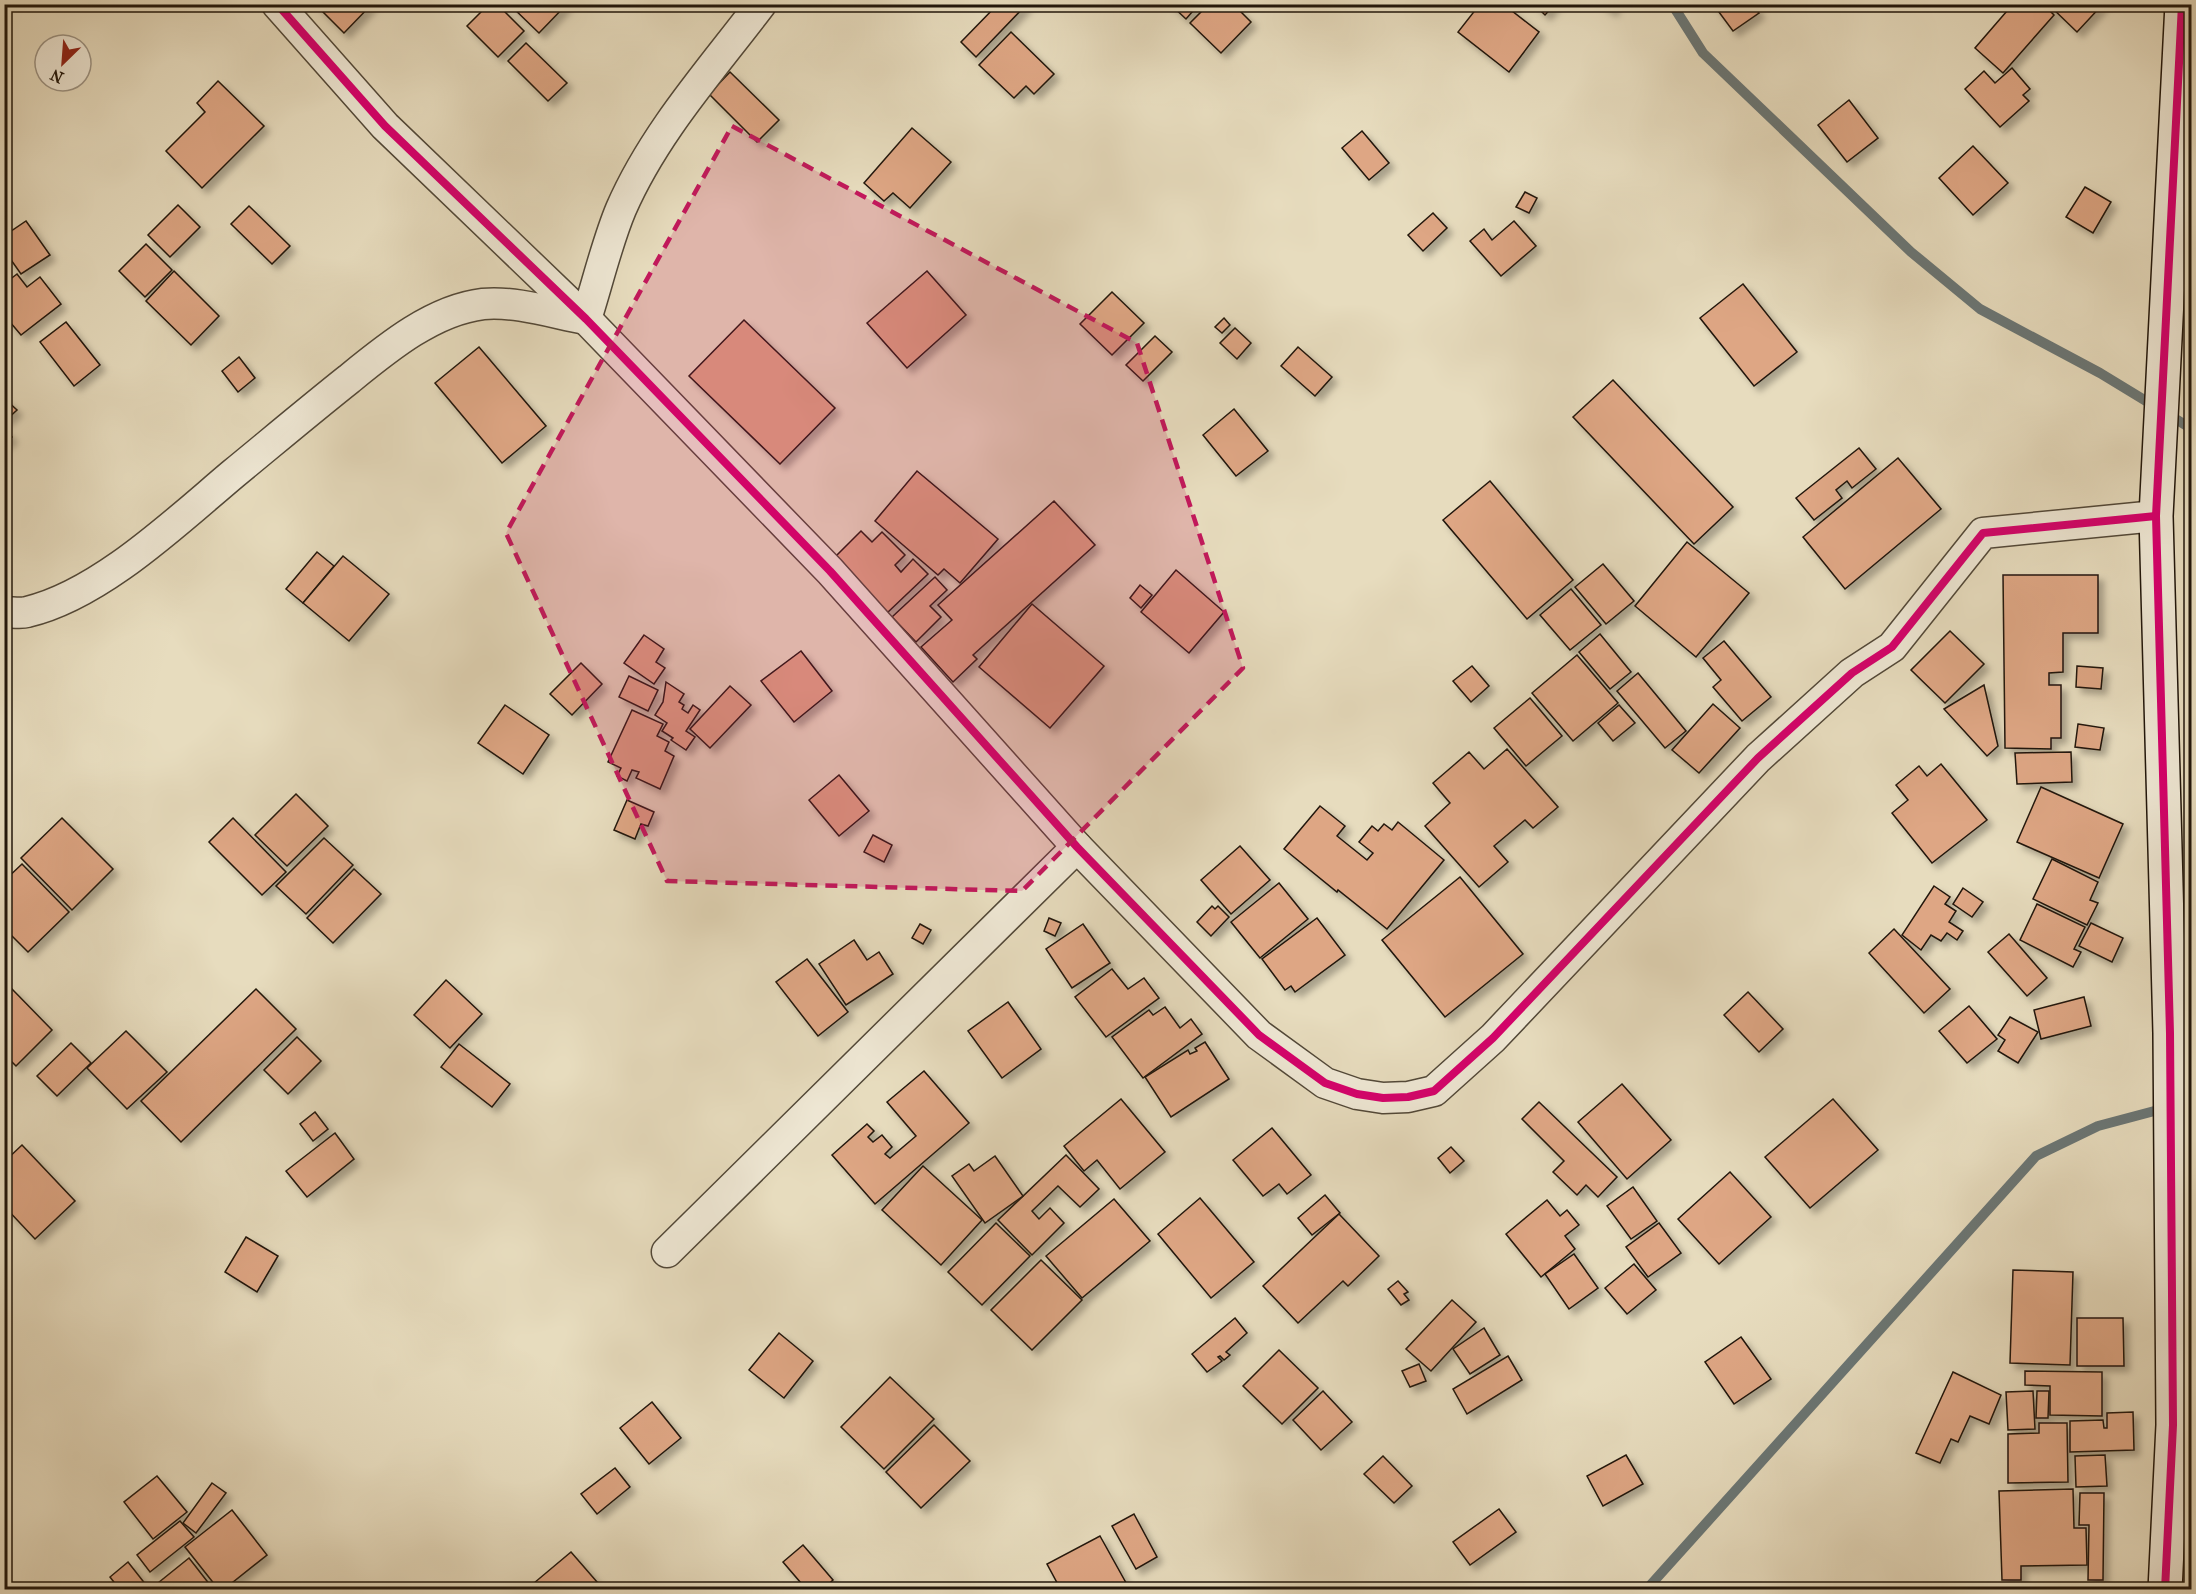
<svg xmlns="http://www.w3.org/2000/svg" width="2196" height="1594" viewBox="0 0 2196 1594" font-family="'IM FELL French Canon',serif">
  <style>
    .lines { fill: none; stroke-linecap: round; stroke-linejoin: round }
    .stream { stroke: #6b7776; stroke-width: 10 }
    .building { fill: #dea684; stroke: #21160b; stroke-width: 1.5; filter: url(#shadow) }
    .street-casing { stroke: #524838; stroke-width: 33 }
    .secondary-casing { stroke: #21160b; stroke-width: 36 }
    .street { stroke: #efe8d5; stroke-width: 30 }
    .secondary { stroke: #efe8d5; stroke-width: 33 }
    .cycleway-casing { stroke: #efe8d5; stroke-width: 11 }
    .cycleway { stroke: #d6006c; stroke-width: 8 }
    .marked { fill: #c2185b; fill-opacity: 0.2; stroke: #c2185b; stroke-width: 4.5; stroke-dasharray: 12 8; stroke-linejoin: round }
  </style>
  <defs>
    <filter id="shadow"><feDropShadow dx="5.5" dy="5.5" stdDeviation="3" flood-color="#0004"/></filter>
  </defs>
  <rect width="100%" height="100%" fill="#e7dcbe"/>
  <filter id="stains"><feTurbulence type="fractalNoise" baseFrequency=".00333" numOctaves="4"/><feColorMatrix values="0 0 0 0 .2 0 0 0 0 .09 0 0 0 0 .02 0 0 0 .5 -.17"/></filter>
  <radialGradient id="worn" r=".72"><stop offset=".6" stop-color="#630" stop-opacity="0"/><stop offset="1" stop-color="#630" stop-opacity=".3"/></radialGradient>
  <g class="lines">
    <g class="stream">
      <path d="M1672 4 1703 53 1911 252 1980 309 2100 373 2192 429"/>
      <path d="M1646 1590 2036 1156 2098 1126 2192 1101"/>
    </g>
  </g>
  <g class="building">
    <path d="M315 4H372L344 33Z"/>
    <path d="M489 4H497L524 31 498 57 467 26Z"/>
    <path d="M509 4H567L539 33Z"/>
    <path d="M998 4H1027L976 57 961 42Z"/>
    <path d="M1170 4H1199L1186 19Z"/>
    <path d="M1209 4H1233L1251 22 1221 53 1190 23Z"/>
    <path d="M1480 4H1503L1539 32 1509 72 1458 32Z"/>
    <path d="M1534 4H1555L1545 15Z"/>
    <path d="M1600 4H1615L1612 11Z"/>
    <path d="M1713 4H1753L1759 13 1733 31Z"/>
    <path d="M2013 4H2043L2054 15 2003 73 1975 48Z"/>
    <path d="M2048 4H2103L2077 32Z"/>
    <path d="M1011 32 1054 74 1034 94 1026 86 1014 98 979 65Z"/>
    <path d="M526 43 567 83 548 101 508 61Z"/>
    <path d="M2012 68 2030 89 2023 95 2029 101 2000 127 1965 89 1984 71 1995 83Z"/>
    <path d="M730 72 779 120 757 142 709 94Z"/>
    <path d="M218 81 264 126 202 188 166 151 205 112 197 103Z"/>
    <path d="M1849 100 1878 138 1847 162 1818 125Z"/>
    <path d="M912 128 951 162 910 208 893 193 884 201 864 183Z"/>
    <path d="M1362 131 1389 163 1369 180 1342 148Z"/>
    <path d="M1973 146 2008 183 1973 215 1939 178Z"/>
    <path d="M2085 187 2111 202 2093 233 2066 217Z"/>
    <path d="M1525 192 1537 198 1529 213 1516 207Z"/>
    <path d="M178 205 200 227 170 257 148 235Z"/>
    <path d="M249 206 290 246 272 264 231 224Z"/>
    <path d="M1433 213 1447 228 1423 251 1408 235Z"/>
    <path d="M26 221 50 255 21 274 4 250V236Z"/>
    <path d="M1514 221 1536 246 1501 276 1470 241 1484 229 1492 240Z"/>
    <path d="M146 244 172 270 145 297 119 271Z"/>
    <path d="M174 271 219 316 191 345 146 301Z"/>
    <path d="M927 271 966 315 907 368 867 323Z"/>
    <path d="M17 274 27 287 40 277 61 304 21 335 4 315V284Z"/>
    <path d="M1743 284 1797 352 1754 386 1700 318Z"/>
    <path d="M1112 292 1144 323 1112 355 1080 324Z"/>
    <path d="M1224 318 1230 325 1222 333 1215 327Z"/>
    <path d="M744 320 835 408 780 464 689 376Z"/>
    <path d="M66 322 100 365 74 386 40 342Z"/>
    <path d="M1235 328 1251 343 1237 359 1220 343Z"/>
    <path d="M1155 336 1172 352 1143 381 1126 365Z"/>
    <path d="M479 347 546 426 502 463 435 383Z"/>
    <path d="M1298 347 1332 377 1315 396 1281 366Z"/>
    <path d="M239 357 255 378 238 392 222 371Z"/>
    <path d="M1613 380 1733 507 1694 544 1573 417Z"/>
    <path d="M4 398 17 410 4 422Z"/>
    <path d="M1234 409 1268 451 1236 476 1203 435Z"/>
    <path d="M4 429 12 437 4 445Z"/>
    <path d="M1859 448 1876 469 1852 488 1847 481 1836 490 1842 498 1814 520 1796 498Z"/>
    <path d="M1898 458 1941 509 1845 589 1803 537Z"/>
    <path d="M917 471 998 539 960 583 944 569 938 575 875 521Z"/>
    <path d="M1490 481 1573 580 1527 619 1443 520Z"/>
    <path d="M1054 501 1095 545 973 655 977 659 953 682 921 647 952 620 938 605Z"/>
    <path d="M861 531 872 542 882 532 905 555 895 565 901 572 913 559 928 574 887 613 833 559Z"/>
    <path d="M1687 542 1749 593 1696 657 1635 606Z"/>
    <path d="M317 552 334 566 303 603 286 589Z"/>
    <path d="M343 556 389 594 349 641 303 603Z"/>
    <path d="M1603 564 1634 601 1606 624 1575 587Z"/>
    <path d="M1176 570 1224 612 1189 653 1141 612Z"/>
    <path d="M2003 575H2098V633H2063V672L2049 673V685H2061V738H2051V749L2005 748Z"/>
    <path d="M935 577 947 590 930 606 941 617 916 642 892 617Z"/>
    <path d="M1140 585 1152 595 1141 608 1130 598Z"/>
    <path d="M1571 589 1601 625 1570 650 1540 615Z"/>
    <path d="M1032 604 1104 666 1050 728 979 667Z"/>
    <path d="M1950 631 1984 664 1945 703 1911 670Z"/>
    <path d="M1600 634 1631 672 1610 689 1579 652Z"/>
    <path d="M644 635 664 649 656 662 665 668 654 684 624 663Z"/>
    <path d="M1724 641 1771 697 1742 721 1713 687 1721 680 1703 658Z"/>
    <path d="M801 651 832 691 794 722 761 681Z"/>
    <path d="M1577 655 1618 703 1573 741 1532 693Z"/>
    <path d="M581 663 602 684 572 715 550 694Z"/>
    <path d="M1472 666 1489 686 1471 702 1453 681Z"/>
    <path d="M2077 666 2103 668 2101 689 2076 687Z"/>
    <path d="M1638 673 1686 731 1665 748 1617 691Z"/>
    <path d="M629 676 658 690 648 711 619 697Z"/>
    <path d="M666 682 684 694 679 702 684 705 682 709 688 713 693 705 700 710 686 731 695 737 686 750 671 740 673 738 662 731 667 723 655 715 663 702Z"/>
    <path d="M1984 685 1998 746 1987 756 1944 709Z"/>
    <path d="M730 686 751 705 710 748 690 729Z"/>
    <path d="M1530 698 1562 736 1526 766 1494 728Z"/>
    <path d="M1713 704 1740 728 1699 773 1672 750Z"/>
    <path d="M505 705 549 735 523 774 478 743Z"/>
    <path d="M1619 705 1635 723 1613 741 1598 723Z"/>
    <path d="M632 710 663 724 657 736 669 742 665 751 674 756 660 789 636 778 639 772 632 770 627 781 617 776 621 768 608 762Z"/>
    <path d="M2078 724 2104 728 2100 750 2075 747Z"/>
    <path d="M1507 749 1558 807 1533 828 1525 820 1494 846 1508 862 1479 887 1425 826 1450 803 1433 783 1469 752 1484 769Z"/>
    <path d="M2071 752 2072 782 2017 784 2015 753Z"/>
    <path d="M1941 764 1987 820 1932 863 1892 813 1908 800 1896 785 1919 766 1927 776Z"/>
    <path d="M839 775 869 811 839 836 809 800Z"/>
    <path d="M2041 787 2123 824 2099 878 2017 842Z"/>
    <path d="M296 794 328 826 287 866 255 835Z"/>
    <path d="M627 800 654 812 648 826 641 824 635 839 614 830Z"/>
    <path d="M1320 806 1345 826 1337 836 1367 860 1373 853 1359 842 1372 826 1378 831 1384 824 1392 830 1398 822 1444 860 1387 929 1338 890 1337 892 1284 849Z"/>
    <path d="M62 818 113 869 72 910 21 858Z"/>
    <path d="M233 818 286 872 262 895 209 842Z"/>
    <path d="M873 835 892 845 884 862 864 852Z"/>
    <path d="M324 838 353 865 306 914 276 886Z"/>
    <path d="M1240 846 1270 880 1231 914 1201 880Z"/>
    <path d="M2052 859 2098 882 2090 900 2098 903 2087 925 2033 899Z"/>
    <path d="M22 864 69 912 28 952 4 928V881Z"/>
    <path d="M354 869 381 894 333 943 307 918Z"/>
    <path d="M1460 877 1523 954 1445 1017 1382 940Z"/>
    <path d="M1279 883 1308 919 1260 958 1231 922Z"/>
    <path d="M1934 886 1950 897 1945 904 1956 911 1949 922 1963 931 1957 940 1947 933 1941 941 1931 935 1921 950 1902 935Z"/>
    <path d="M1963 888 1983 902 1972 917 1953 904Z"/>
    <path d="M2037 904 2085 927 2074 949 2081 952 2073 967 2020 940Z"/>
    <path d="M1212 906 1215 909 1218 906 1229 917 1211 936 1197 922Z"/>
    <path d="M1049 918 1061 923 1055 936 1044 931Z"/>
    <path d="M1317 918 1345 955 1295 992 1291 986 1285 990 1262 959Z"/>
    <path d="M2091 923 2123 938 2112 962 2079 946Z"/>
    <path d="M920 924 931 930 923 944 912 938Z"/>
    <path d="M1083 924 1110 963 1072 988 1046 949Z"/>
    <path d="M1894 929 1950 989 1924 1013 1869 953Z"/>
    <path d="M2009 934 2047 978 2027 996 1988 952Z"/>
    <path d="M854 940 867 960 879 952 893 974 846 1005 819 964Z"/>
    <path d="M807 959 848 1012 818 1036 776 982Z"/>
    <path d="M1112 969 1128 989 1144 978 1159 998 1106 1037 1075 997Z"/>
    <path d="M446 980 482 1014 450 1048 414 1015Z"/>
    <path d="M12 989 52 1030 16 1066 4 1054V997Z"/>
    <path d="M256 989 296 1029 181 1142 141 1101Z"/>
    <path d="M1748 992 1783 1029 1759 1052 1724 1015Z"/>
    <path d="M2084 997 2091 1026 2041 1039 2034 1010Z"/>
    <path d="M1008 1002 1041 1049 1002 1078 968 1031Z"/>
    <path d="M1969 1006 1997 1039 1967 1063 1939 1031Z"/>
    <path d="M1165 1007 1180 1028 1191 1019 1202 1034 1143 1078 1112 1037 1149 1010 1153 1015Z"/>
    <path d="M2010 1017 2038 1032 2018 1063 1998 1051 2005 1040 1998 1035Z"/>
    <path d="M126 1031 167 1072 127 1109 87 1068Z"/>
    <path d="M297 1037 321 1061 288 1094 264 1070Z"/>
    <path d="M1205 1042 1229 1079 1171 1117 1145 1077 1188 1050 1190 1054 1197 1051 1195 1048Z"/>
    <path d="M71 1043 91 1063 57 1096 37 1076Z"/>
    <path d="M459 1044 510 1084 492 1107 441 1067Z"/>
    <path d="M924 1071 969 1123 875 1204 832 1155 867 1124 874 1131 868 1137 873 1142 882 1135 892 1147 885 1154 890 1158 916 1136 887 1102Z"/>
    <path d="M1622 1084 1671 1140 1627 1179 1578 1122Z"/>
    <path d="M1121 1099 1165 1152 1120 1189 1097 1160 1084 1171 1064 1146Z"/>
    <path d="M1833 1099 1878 1150 1810 1208 1765 1157Z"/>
    <path d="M1539 1102 1617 1177 1598 1197 1586 1185 1577 1195 1553 1172 1564 1161 1522 1119Z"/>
    <path d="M315 1112 328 1129 313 1141 300 1124Z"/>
    <path d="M1272 1128 1311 1175 1287 1194 1279 1184 1263 1196 1233 1160Z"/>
    <path d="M335 1133 354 1159 307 1197 286 1171Z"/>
    <path d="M22 1145 75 1201 35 1239 4 1206V1162Z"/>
    <path d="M1451 1147 1464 1161 1450 1173 1438 1158Z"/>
    <path d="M1066 1155 1099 1189 1080 1207 1058 1186 1032 1211 1039 1219 1050 1208 1064 1223 1032 1255 998 1220Z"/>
    <path d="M995 1156 1023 1196 985 1223 952 1176 969 1164 974 1171Z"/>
    <path d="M923 1166 982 1220 941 1265 882 1210Z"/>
    <path d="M1730 1172 1771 1217 1719 1264 1678 1219Z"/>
    <path d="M1633 1187 1657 1221 1631 1239 1607 1206Z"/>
    <path d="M1325 1195 1340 1213 1312 1235 1298 1218Z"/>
    <path d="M1200 1198 1254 1262 1211 1298 1158 1234Z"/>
    <path d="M1114 1199 1150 1241 1082 1298 1046 1256Z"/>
    <path d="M1547 1200 1560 1216 1567 1210 1579 1225 1565 1236 1575 1249 1541 1277 1506 1234Z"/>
    <path d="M1339 1214 1379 1256 1348 1286 1343 1281 1298 1323 1263 1286Z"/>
    <path d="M996 1223 1030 1256 982 1305 948 1272Z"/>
    <path d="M1659 1223 1681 1253 1648 1277 1626 1247Z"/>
    <path d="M246 1237 278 1256 257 1292 225 1272Z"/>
    <path d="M1574 1254 1598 1288 1569 1309 1545 1274Z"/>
    <path d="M1041 1260 1082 1300 1032 1350 991 1310Z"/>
    <path d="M1634 1264 1656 1290 1627 1314 1605 1288Z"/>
    <path d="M2013 1270 2073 1272 2070 1365 2010 1363Z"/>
    <path d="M1398 1281 1408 1292 1404 1294 1409 1300 1401 1305 1388 1289Z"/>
    <path d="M1452 1300 1476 1322 1431 1371 1406 1349Z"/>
    <path d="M1235 1318 1247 1333 1226 1352 1230 1355 1224 1360 1220 1356 1218 1357 1222 1361 1207 1372 1192 1354Z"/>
    <path d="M2077 1318H2123L2124 1366H2077Z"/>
    <path d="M1484 1328 1500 1355 1470 1374 1453 1349Z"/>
    <path d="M779 1333 813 1361 784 1398 749 1370Z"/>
    <path d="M1741 1337 1771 1379 1734 1404 1705 1362Z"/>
    <path d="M1279 1350 1318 1388 1282 1424 1243 1386Z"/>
    <path d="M1508 1356 1522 1380 1467 1414 1453 1389Z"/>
    <path d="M1419 1364 1426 1381 1410 1387 1402 1371Z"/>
    <path d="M2025 1371 2102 1372V1416L2050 1415V1386L2025 1385Z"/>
    <path d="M1953 1372 2001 1395 1989 1424 1970 1416 1958 1442 1951 1439 1940 1463 1916 1453Z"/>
    <path d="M890 1377 934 1419 884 1469 841 1427Z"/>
    <path d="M1323 1391 1352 1422 1321 1450 1293 1420Z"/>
    <path d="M2033 1391 2035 1429 2008 1430 2006 1392Z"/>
    <path d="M2037 1391H2049L2048 1418H2036Z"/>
    <path d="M652 1402 681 1438 649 1464 620 1428Z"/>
    <path d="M2133 1412 2134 1450 2070 1452V1421L2103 1420 2104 1428H2107V1413Z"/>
    <path d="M2039 1423H2067L2068 1482 2008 1483V1434L2039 1433Z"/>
    <path d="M934 1425 970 1461 921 1508 886 1472Z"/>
    <path d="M1626 1455 1643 1484 1603 1506 1587 1476Z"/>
    <path d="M2105 1455 2107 1486 2076 1487 2075 1456Z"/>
    <path d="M1383 1456 1412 1486 1394 1503 1364 1474Z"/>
    <path d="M615 1468 630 1487 597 1514 581 1494Z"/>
    <path d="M157 1476 187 1512 153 1539 124 1502Z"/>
    <path d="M212 1483 226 1493 196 1533 183 1523Z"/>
    <path d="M2073 1489 2074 1528H2086L2087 1565 2021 1566V1580H2002L1999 1491Z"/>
    <path d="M2080 1493H2104L2103 1580H2088L2089 1525H2079Z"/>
    <path d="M1499 1509 1516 1532 1470 1565 1453 1542Z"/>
    <path d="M232 1510 267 1555 223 1590H219L185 1547Z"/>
    <path d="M1134 1514 1157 1557 1136 1569 1112 1526Z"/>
    <path d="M180 1521 194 1537 150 1572 137 1555Z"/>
    <path d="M1100 1536 1130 1590H1061L1047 1564Z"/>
    <path d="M803 1545 833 1580 822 1590H807L783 1562Z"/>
    <path d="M571 1552 604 1590H540L534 1583Z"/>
    <path d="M189 1558 214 1590H154L153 1587Z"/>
    <path d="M128 1562 150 1590H120L110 1577Z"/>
  </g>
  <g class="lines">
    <g class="street-casing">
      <g id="street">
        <path d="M277 4 385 126 586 319 830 571 1077 847 1259 1035 1325 1083 1357 1094 1383 1098 1408 1097 1434 1091 1493 1038 1758 758 1852 673 1892 647 1983 533 2156 516"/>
        <path d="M4 612C12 612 20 614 27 612 100 595 177 521 233 474 272 442 310 410 349 379 387 348 433 310 483 304 517 301 553 313 586 319 597 285 607 242 621 209 654 133 711 70 761 4"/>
        <path d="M667 1252 1077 847"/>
      </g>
    </g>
    <g class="secondary-casing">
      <path id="secondary" d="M2165 1590 2173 1425 2170 1033 2156 516 2182 4"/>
    </g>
    <use href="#street" class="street"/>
    <use href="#secondary" class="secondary"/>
    <g class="cycleway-casing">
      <g id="cycleway">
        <path d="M277 4 385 126 586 319 830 571 1077 847 1259 1035 1325 1083 1357 1094 1383 1098 1408 1097 1434 1091 1493 1038 1758 758 1852 673 1892 647 1983 533 2156 516"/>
        <path d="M2165 1590 2173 1425 2170 1033 2156 516 2182 4"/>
      </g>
    </g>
    <use href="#cycleway" class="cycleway"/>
  </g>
  <path class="marked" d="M732 126 1137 343 1243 668 1022 891 667 881 506 533Z"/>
  <rect width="2196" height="1594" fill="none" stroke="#e7dcbe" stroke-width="24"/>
  <rect x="6" y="6" width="2184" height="1582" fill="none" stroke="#21160b" stroke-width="3"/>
  <rect x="12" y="12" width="2172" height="1570" fill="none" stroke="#21160b" stroke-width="1.5"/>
  <g transform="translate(63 63) rotate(205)"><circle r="28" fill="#efe8d5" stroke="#9d9484" stroke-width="1.5"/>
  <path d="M0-4.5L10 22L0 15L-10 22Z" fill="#8f2418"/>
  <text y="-9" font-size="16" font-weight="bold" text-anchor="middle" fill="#21160b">N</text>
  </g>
  <rect width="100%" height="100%" filter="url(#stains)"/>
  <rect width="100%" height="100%" fill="url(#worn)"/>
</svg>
